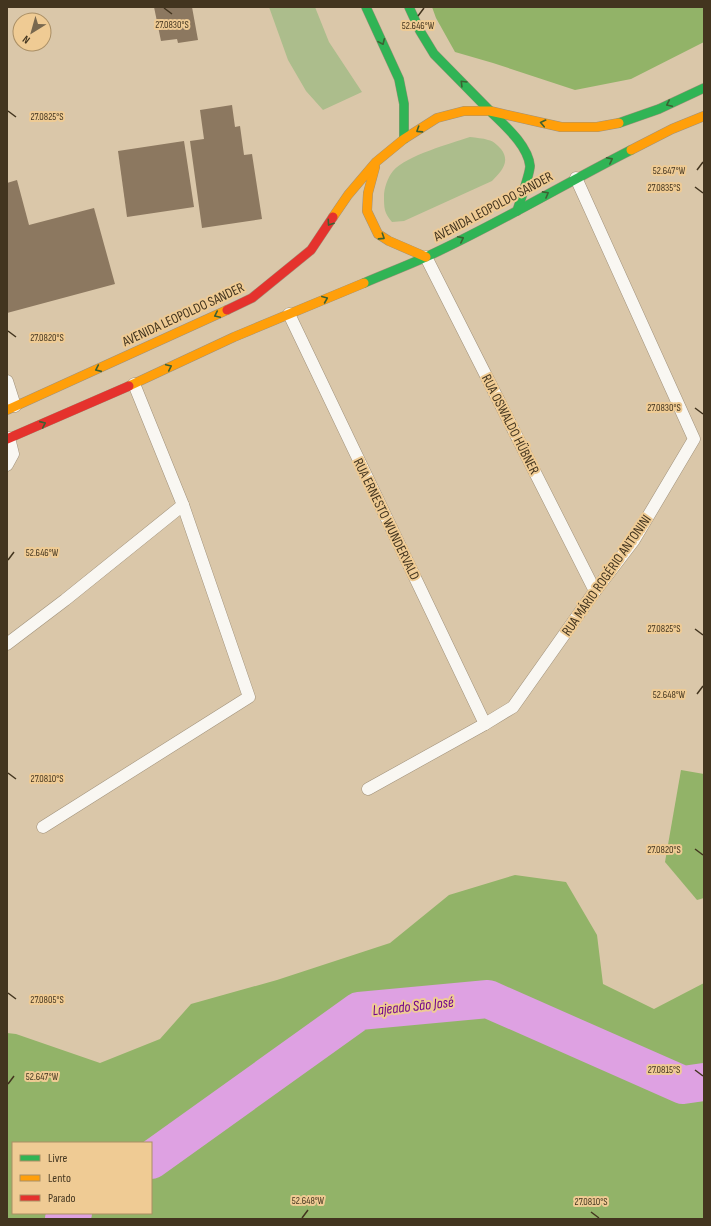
<svg xmlns="http://www.w3.org/2000/svg" width="711" height="1226" viewBox="0 0 711 1226" font-family="'Sofia Sans Condensed',sans-serif">
  <style>
    .green { fill: #acbd8c }
    .forest { fill: #92b368; fill-rule: evenodd }
    .lines { fill: none; stroke-linecap: round; stroke-linejoin: round }
    .river { stroke: #dea1e2; stroke-width: 38 }
    .building { fill: #8c7860 }
    .lane-casing { stroke: #a0917a; stroke-width: 13 }
    .fast-casing { stroke: #a0917a; stroke-width: 10 }
    .slow-casing { stroke: #a0917a; stroke-width: 10 }
    .jam-casing { stroke: #a0917a; stroke-width: 10 }
    .lane { stroke: #f9f7f2; stroke-width: 12 }
    .fast { stroke: #30b455; stroke-width: 9 }
    .slow { stroke: #ff9f0a; stroke-width: 9 }
    .jam { stroke: #e5322d; stroke-width: 9 }
    .oneway { stroke: #3c6132 }
    .ticks { fill: none; stroke: #43351f; stroke-width: 1.5 }
    .labels { text-anchor: middle; stroke-width: 4; stroke-linejoin: round; paint-order: stroke }
    .street-label { font-size: 14px; fill: #43351f; stroke: #efcb94 }
    .water-label { font-size: 15px; font-style: italic; fill: #72058d; stroke: #efcb94 }
    .ticks-label { font-size: 10px; text-anchor: middle; fill: #43351f; stroke: #efcb94; stroke-width: 4; stroke-linejoin: round; paint-order: stroke }
  </style>
  <rect width="100%" height="100%" fill="#dac7a9"/>
  <g class="green">
    <path d="M269 7H315L329 42 362 92 323 110 306 91 288 60Z"/>
    <path d="M470 137C476 138 483 138 488 140 494 141 497 145 501 149 511 162 501 172 492 181L404 221 392 222C384 213 384 208 384 196 384 188 388 177 393 171 407 155 450 144 470 137Z"/>
  </g>
  <g class="forest">
    <path d="M432 7H704V42L631 79 575 90 493 63 455 52 436 18Z"/>
    <path d="M681 770 704 774V898L697 900 665 862Z"/>
    <path d="M515 875 566 882 597 935 603 984 654 1009 704 983V1219H7V1033L16 1034 100 1063 160 1039 191 1004 277 980 390 943 449 895ZM13 1143H151V1213H13Z"/>
  </g>
  <g class="lines">
    <g class="river">
      <path d="M151 1160 359 1011 488 999 683 1085 704 1082"/>
      <path d="M64 1219 73 1213"/>
    </g>
  </g>
  <g class="building">
    <path d="M154 7H192L198 40 178 43 177 39 161 41Z"/>
    <path d="M232 105 235 127 240 126 244 155 252 154 262 219 202 228 190 141 204 139 200 110Z"/>
    <path d="M184 141 194 207 127 217 118 151Z"/>
    <path d="M17 180 29 225 94 208 115 284 7 313V183Z"/>
  </g>
  <g class="lines">
    <g class="lane-casing">
      <g id="lane">
        <path d="M426 257 595 591"/>
        <path d="M289 314 485 724"/>
        <path d="M7 381 15 406"/>
        <path d="M7 465 13 454 9 438"/>
        <path d="M7 644 65 600 183 505"/>
        <path d="M368 789 485 724 513 707 595 591 634 540 694 439 576 178"/>
        <path d="M43 827 249 697 183 505 134 384"/>
      </g>
    </g>
    <g class="fast-casing">
      <g id="fast">
        <path d="M366 7 399 79 404 104V139"/>
        <path d="M409 7 420 31 434 54 490 111"/>
        <path d="M490 111C504 125 528 145 530 166 530 173 520 202 517 211"/>
        <path d="M619 123 659 109 704 88"/>
        <path d="M364 283C385 274 406 266 426 257 496 225 562 185 631 150"/>
      </g>
    </g>
    <g class="slow-casing">
      <g id="slow">
        <path d="M631 150 672 129 704 116"/>
        <path d="M375 167 368 193 367 211 378 234 389 241 426 257"/>
        <path d="M333 217 348 195 376 162 404 139 437 118 464 111H490L561 127H597L619 123"/>
        <path d="M129 386 234 337 364 283"/>
        <path d="M7 410 227 310"/>
      </g>
    </g>
    <g class="jam-casing">
      <g id="jam">
        <path d="M227 310 252 298 311 250 333 217"/>
        <path d="M7 439 129 386"/>
      </g>
    </g>
    <use href="#lane" class="lane"/>
    <use href="#fast" class="fast"/>
    <use href="#slow" class="slow"/>
    <use href="#jam" class="jam"/>
  </g>
  <defs><path id="oneway-chevron" d="M-2-3.5L2.5 0L-2 3.5" fill="none" stroke-width="1.6" stroke-linecap="round" stroke-linejoin="round"/></defs>
  <g class="oneway">
    <use href="#oneway-chevron" transform="translate(382 42) rotate(66)"/>
    <use href="#oneway-chevron" transform="translate(463 83) rotate(-135)"/>
    <use href="#oneway-chevron" transform="translate(669 104) rotate(155)"/>
    <use href="#oneway-chevron" transform="translate(543 123) rotate(-168)"/>
    <use href="#oneway-chevron" transform="translate(419 130) rotate(147)"/>
    <use href="#oneway-chevron" transform="translate(610 160) rotate(-27)"/>
    <use href="#oneway-chevron" transform="translate(546 194) rotate(-29)"/>
    <use href="#oneway-chevron" transform="translate(330 223) rotate(124)"/>
    <use href="#oneway-chevron" transform="translate(382 237) rotate(33)"/>
    <use href="#oneway-chevron" transform="translate(461 239) rotate(-27)"/>
    <use href="#oneway-chevron" transform="translate(325 299) rotate(-23)"/>
    <use href="#oneway-chevron" transform="translate(217 315) rotate(155)"/>
    <use href="#oneway-chevron" transform="translate(169 367) rotate(-25)"/>
    <use href="#oneway-chevron" transform="translate(98 369) rotate(156)"/>
    <use href="#oneway-chevron" transform="translate(43 424) rotate(-24)"/>
  </g>
  <path class="ticks" d="M164 8 172 14M418 16 424 8M8 111 16 117M697 170 703 162M695 187 703 193M8 331 16 337M695 408 703 414M8 560 14 552M695 629 703 635M697 694 703 686M8 773 16 779M695 849 703 855M8 993 16 999M695 1070 703 1076M8 1084 14 1076M591 1212 599 1218M302 1218 308 1210"/>
  <g class="labels">
    <g class="street-label">
      <text transform="translate(493 206) rotate(-28)" y="5">AVENIDA LEOPOLDO SANDER</text>
      <text transform="translate(183 314) rotate(-25)" y="5">AVENIDA LEOPOLDO SANDER</text>
      <text transform="translate(511 424) rotate(63)" y="5">RUA OSWALDO HÜBNER</text>
      <text transform="translate(387 519) rotate(64)" y="5">RUA ERNESTO WUNDERVALD</text>
      <text transform="translate(606 575) rotate(-55)" y="5">RUA MÁRIO ROGÉRIO ANTONINI</text>
    </g>
    <g class="water-label">
      <text transform="translate(413 1006) rotate(-6)" y="5">Lajeado São José</text>
    </g>
  </g>
  <g class="ticks-label">
    <text x="172" y="28">27.0830°S</text>
    <text x="418" y="29">52.646°W</text>
    <text x="47" y="120">27.0825°S</text>
    <text x="669" y="174">52.647°W</text>
    <text x="664" y="191">27.0835°S</text>
    <text x="47" y="341">27.0820°S</text>
    <text x="664" y="411">27.0830°S</text>
    <text x="42" y="556">52.646°W</text>
    <text x="664" y="632">27.0825°S</text>
    <text x="669" y="698">52.648°W</text>
    <text x="47" y="782">27.0810°S</text>
    <text x="664" y="853">27.0820°S</text>
    <text x="47" y="1003">27.0805°S</text>
    <text x="664" y="1073">27.0815°S</text>
    <text x="42" y="1080">52.647°W</text>
    <text x="308" y="1204">52.648°W</text>
    <text x="591" y="1205">27.0810°S</text>
  </g>
  <rect width="711" height="1226" fill="none" stroke="#43351f" stroke-width="16"/>
  <rect x="12" y="1142" width="140" height="72" fill="#efcb94" stroke="#aa8f65"/>
  <rect x="20" y="1155" width="20" height="6" fill="#30b455" stroke="#aa8f65"/>
  <text x="48" y="1162" font-size="12" fill="#43351f">Livre</text>
  <rect x="20" y="1175" width="20" height="6" fill="#ff9f0a" stroke="#aa8f65"/>
  <text x="48" y="1182" font-size="12" fill="#43351f">Lento</text>
  <rect x="20" y="1195" width="20" height="6" fill="#e5322d" stroke="#aa8f65"/>
  <text x="48" y="1202" font-size="12" fill="#43351f">Parado</text>
  <g transform="translate(32 32) rotate(217)"><circle r="19" fill="#efcb94" stroke="#aa8f65"/>
  <path d="M0-3L7 15L0 10L-7 15Z" fill="#78684f"/>
  <text y="-6" font-size="11" font-weight="bold" text-anchor="middle" fill="#43351f">N</text>
  </g>
</svg>
